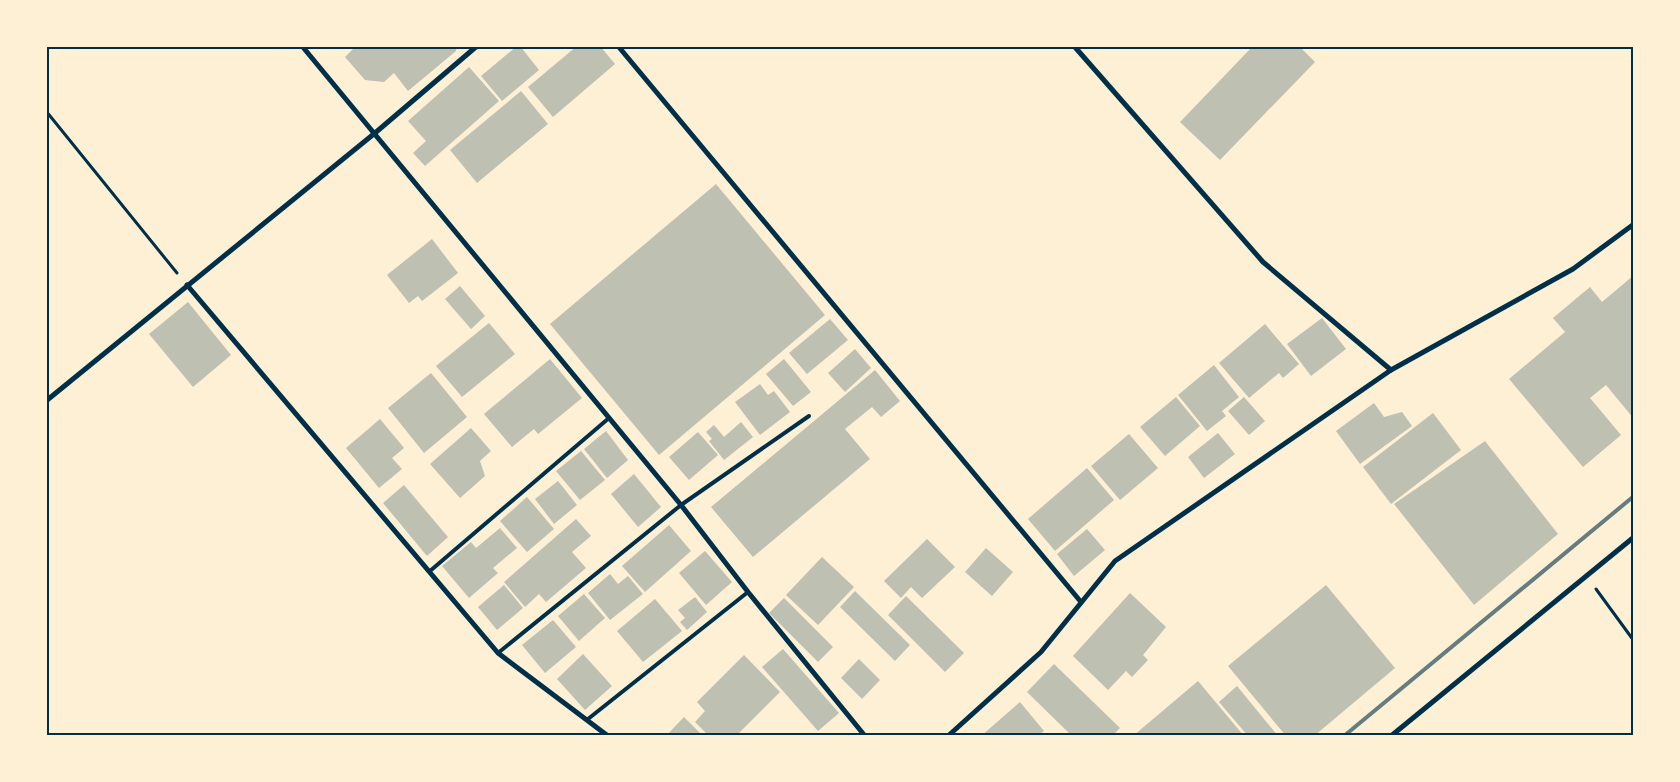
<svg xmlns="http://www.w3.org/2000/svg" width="1680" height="782" viewBox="0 0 1680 782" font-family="'IBM Plex Sans',sans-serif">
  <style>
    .building { fill: #bec0b2 }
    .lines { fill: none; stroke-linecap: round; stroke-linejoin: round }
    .path { stroke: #003049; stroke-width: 3 }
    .service { stroke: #003049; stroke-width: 4 }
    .minor { stroke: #003049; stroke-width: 5 }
    .rail { stroke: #657d81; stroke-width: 4 }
    .neatline { fill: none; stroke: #003049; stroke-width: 2 }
  </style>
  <rect width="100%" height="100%" fill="#fdf0d5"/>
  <g class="building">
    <path d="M356 46H457L456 51 408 91 394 73 384 82 365 80 345 57Z"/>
    <path d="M517 46H520L539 70 502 101 481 76Z"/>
    <path d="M577 46H600L615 64 553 117 528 87Z"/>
    <path d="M1253 46H1299L1315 62 1220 160 1180 122Z"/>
    <path d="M469 67 499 101 425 166 413 153 426 141 408 121Z"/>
    <path d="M521 91 548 124 477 183 450 150Z"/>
    <path d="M716 184 825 315 659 455 550 324Z"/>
    <path d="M432 239 458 273 422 301 418 296 409 303 387 275Z"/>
    <path d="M1634 275V419L1606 385 1590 398 1621 435 1583 467 1509 379 1565 332 1553 318 1590 287 1602 302Z"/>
    <path d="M460 286 485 316 471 329 445 299Z"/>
    <path d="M188 302 231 355 193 387 149 334Z"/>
    <path d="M1322 318 1346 349 1311 376 1287 344Z"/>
    <path d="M830 319 848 340 807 374 789 353Z"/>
    <path d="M489 323 515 354 462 397 436 366Z"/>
    <path d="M1265 324 1299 364 1283 378 1279 373 1249 398 1219 363Z"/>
    <path d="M855 349 871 368 845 392 828 373Z"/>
    <path d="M550 359 582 398 538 434 534 429 512 447 484 414Z"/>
    <path d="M784 359 811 392 793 406 766 374Z"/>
    <path d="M1214 365 1239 397 1222 411 1226 416 1207 431 1178 395Z"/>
    <path d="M875 370 900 401 881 417 872 407 845 429 870 459 753 557 711 507Z"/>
    <path d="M431 373 467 417 424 453 388 408Z"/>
    <path d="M760 384 768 395 774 391 790 412 760 435 735 402Z"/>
    <path d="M1176 397 1200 426 1165 456 1140 427Z"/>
    <path d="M1244 397 1265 421 1249 435 1228 411Z"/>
    <path d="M1374 403 1384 417 1402 412 1412 426 1360 464 1336 431Z"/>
    <path d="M1433 413 1461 450 1391 504 1363 467Z"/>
    <path d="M380 419 404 448 392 458 402 469 379 488 346 448Z"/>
    <path d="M741 422 753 437 724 460 709 441 712 439 706 432 714 425 724 437Z"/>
    <path d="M471 428 491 451 480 461 485 476 460 498 430 464Z"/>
    <path d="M606 431 628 460 607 478 584 449Z"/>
    <path d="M698 432 718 455 689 480 669 457Z"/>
    <path d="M1218 433 1235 454 1204 478 1188 457Z"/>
    <path d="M1129 434 1158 468 1120 500 1091 466Z"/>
    <path d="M1485 441 1558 534 1474 605 1394 504Z"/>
    <path d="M581 451 605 480 580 500 556 471Z"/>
    <path d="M1087 468 1114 500 1055 551 1028 519Z"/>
    <path d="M634 474 661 507 638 527 611 494Z"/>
    <path d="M558 481 577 505 554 524 535 499Z"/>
    <path d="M404 485 448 537 427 556 383 503Z"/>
    <path d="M527 497 554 529 527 552 500 521Z"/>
    <path d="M576 519 591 536 572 552 586 568 546 602 539 594 525 607 504 582Z"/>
    <path d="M669 525 691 551 645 592 622 566Z"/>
    <path d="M500 528 517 548 493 568 498 573 469 598 442 566 471 542 476 548Z"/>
    <path d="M1087 529 1105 550 1074 576 1057 554Z"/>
    <path d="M927 539 955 567 922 598 911 587 901 598 884 581Z"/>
    <path d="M986 548 1013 572 992 596 965 572Z"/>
    <path d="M705 551 732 582 706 605 679 573Z"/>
    <path d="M822 557 854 587 818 625 786 595Z"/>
    <path d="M610 574 618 584 628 576 643 594 610 620 588 593Z"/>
    <path d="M504 585 523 608 497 630 478 607Z"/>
    <path d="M1326 585 1395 668 1314 736H1286L1228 666Z"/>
    <path d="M855 591 910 645 895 661 840 607Z"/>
    <path d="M1130 593 1166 627 1143 655 1148 660 1132 677 1126 671 1108 690 1073 656Z"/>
    <path d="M584 594 605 618 579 641 558 616Z"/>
    <path d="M906 596 964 653 945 672 888 615Z"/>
    <path d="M695 597 707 612 687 630 680 622 685 618 678 610Z"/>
    <path d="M784 598 833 647 818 662 769 613Z"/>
    <path d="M655 599 682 631 643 662 617 631Z"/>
    <path d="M553 620 576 647 545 673 522 645Z"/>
    <path d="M783 649 839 713 818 731 762 667Z"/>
    <path d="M583 654 612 686 585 710 557 679Z"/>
    <path d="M744 655 780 692 736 736H709L695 722 705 711 697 702Z"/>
    <path d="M859 659 880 680 862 699 841 678Z"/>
    <path d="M1054 664 1120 728 1112 736H1072L1027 692Z"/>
    <path d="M1198 681 1244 736H1133Z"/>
    <path d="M1237 686 1278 736H1248L1219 702Z"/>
    <path d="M1020 702 1044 731 1038 736H981Z"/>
    <path d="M684 717 703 736H666Z"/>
  </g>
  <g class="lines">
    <g class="path">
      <path d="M46 111 177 273"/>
      <path d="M1596 589 1634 641"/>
    </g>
    <g class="service">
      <path d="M430 571 609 418"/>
      <path d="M498 653 681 505 809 416"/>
      <path d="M588 719 748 592"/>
    </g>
    <g class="minor">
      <path d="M302 46 681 505 748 592 865 736"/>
      <path d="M618 46 1081 602"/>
      <path d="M1074 46 1263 262 1391 370"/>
      <path d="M187 285 498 653 608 736"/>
      <path d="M46 401 375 133 477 46"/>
      <path d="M948 736 1041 652 1115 561 1391 370 1573 269 1634 224"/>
      <path d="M1391 736 1634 537"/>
    </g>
    <path class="rail" d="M1344 736 1634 496"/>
  </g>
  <rect width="1680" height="782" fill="none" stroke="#fdf0d5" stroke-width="95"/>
  <rect x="48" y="48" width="1584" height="686" class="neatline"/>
</svg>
